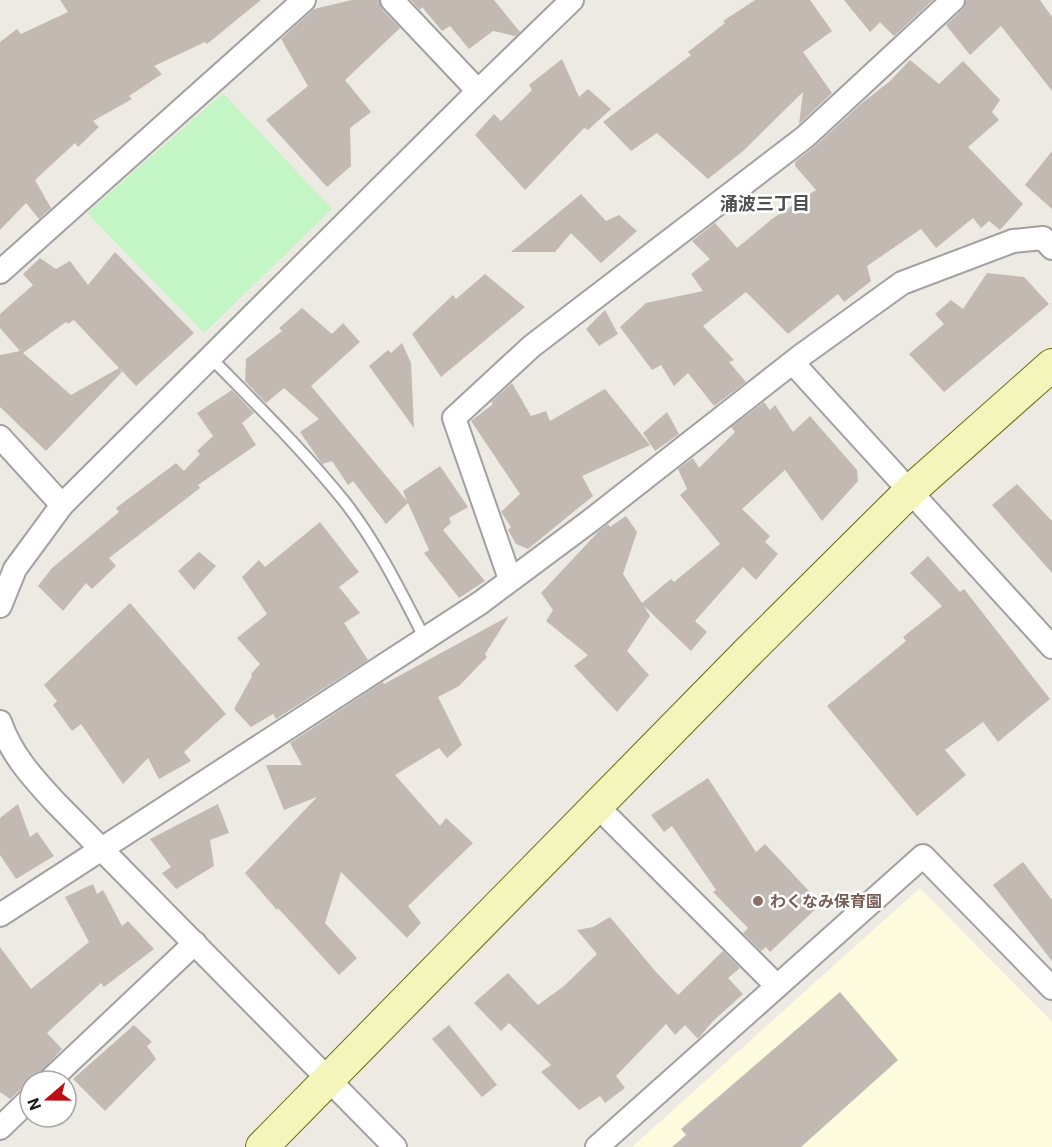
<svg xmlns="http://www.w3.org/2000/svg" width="1052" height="1147" viewBox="0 0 1052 1147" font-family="Roboto,'Noto Sans JP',sans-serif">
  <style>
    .education { fill: #fdfbdd }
    .park { fill: #c3f5c5 }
    .building { fill: #c2b9b3 }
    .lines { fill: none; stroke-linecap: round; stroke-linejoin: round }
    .lane-casing { stroke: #a1a1a1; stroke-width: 14 }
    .street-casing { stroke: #a1a1a1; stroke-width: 26 }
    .secondary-casing { stroke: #656c0c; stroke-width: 34 }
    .lane { stroke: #fff; stroke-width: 10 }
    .street { stroke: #fff; stroke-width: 22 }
    .secondary { stroke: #f4f5ba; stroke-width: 32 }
    .education-dot { fill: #8d6e63; stroke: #fff; stroke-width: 2 }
    .labels { text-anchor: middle; stroke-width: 5; stroke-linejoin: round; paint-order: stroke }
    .education-label { font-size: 16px; font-weight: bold; fill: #785e54; stroke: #fff; text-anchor: start }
    .neighbourhood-label { font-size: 18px; font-weight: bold; fill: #505050; stroke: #fff }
  </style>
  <rect width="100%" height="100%" fill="#edeae3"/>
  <path class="education" d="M920 888 1052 1022V1147H632Z"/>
  <path class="park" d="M223 93 332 209 204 333 87 213Z"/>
  <g class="building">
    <path d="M60 0H261L207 44 205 42 154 66 162 74 129 96 132 99 93 121 99 127 78 147 75 143 35 180 51 208 39 219 26 203 0 230V42L17 29 21 34 68 12Z"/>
    <path d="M352 0H379L382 9 400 28 345 80 371 112 350 128 351 166 327 187 266 120 308 86 281 39 314 9Z"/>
    <path d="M411 0H494L520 32 515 36 493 31 469 49 450 26 442 31 422 7 420 10Z"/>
    <path d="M755 0H810L832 31 803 52 832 93 799 124 803 92 743 151 708 179 657 133 631 151 603 122 691 55 688 52 725 23 723 21Z"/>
    <path d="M844 0H933L894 36 880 22 870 32Z"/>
    <path d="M966 0H1040L1052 17V91L1001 26 970 55 946 25 963 9Z"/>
    <path d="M562 59 579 97 588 89 611 109 588 130 584 128 525 190 475 135 494 114 501 121 532 90 529 85Z"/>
    <path d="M910 60 939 84 963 61 1000 100 992 112 999 120 968 147 1023 204 1000 230 989 221 981 228 973 218 936 248 921 229 867 266 871 281 844 302 838 294 788 334 746 292 703 326 734 360 729 362 746 382 714 406 688 373 674 386 661 365 652 370 620 327 646 303 703 291 691 274 710 259 692 241 715 223 737 248 772 219 816 190 795 166V162L814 147 862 103 889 82Z"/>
    <path d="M1052 151V209L1025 185Z"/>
    <path d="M581 194 606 221 619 215 637 231 601 263 571 233 555 252H511Z"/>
    <path d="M115 252 194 333 136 386 74 320 68 324 66 322 23 353 71 395 119 368 122 372 46 451 0 407V355L20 351 0 328V314L33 285 23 274 40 258 56 269 70 261 88 285Z"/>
    <path d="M987 273 1024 277 1049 304 944 392 909 354 944 324 935 314 951 300 963 309Z"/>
    <path d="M485 274 525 307 441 377 412 334 453 295 456 299Z"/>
    <path d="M302 308 332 334 343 323 360 342 311 386 407 501 403 491 440 466 468 507 449 518 451 523 443 530 485 581 459 598 424 553 429 550 408 503 386 524 353 481 348 485 332 461 322 464 300 432 319 419 284 388 266 403 245 381 246 359 282 331 279 328Z"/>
    <path d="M605 310 618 334 599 346 586 329Z"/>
    <path d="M402 343 411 363 414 428 369 366 388 350 391 353Z"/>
    <path d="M512 383 531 416 546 411 550 421 605 389 650 445 582 476 593 496 528 549 516 544 508 530 511 527 501 512 520 494 471 421 493 404 491 402Z"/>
    <path d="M232 390 254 413 242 423 256 445 198 485 200 488 109 558 116 566 92 589 86 583 63 611 38 586 52 568 119 512 116 508 176 463 184 471 200 454 197 451 213 436 197 413Z"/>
    <path d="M764 402 770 410 775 405 793 432 810 416 857 470 858 481 822 521 785 470 742 509 770 536 765 542 778 554 756 580 743 567 695 621 707 632 691 651 644 606 650 616 627 651 649 675 617 712 574 666 588 655 546 621 553 610 541 593 598 532 608 524 610 527 626 516 637 532 623 574 642 603 671 579 674 582 720 544 680 495 687 489 678 469 693 458 699 468 735 432 731 427Z"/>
    <path d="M667 412 679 434 655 451 643 433Z"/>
    <path d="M1017 484 1052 521V573L992 505Z"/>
    <path d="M320 522 359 572 339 587 360 613 344 623 368 660 276 719 273 714 251 727 234 709 252 676 251 674 260 664 237 638 267 614 242 577 259 560 265 567Z"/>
    <path d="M199 552 216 566 194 590 178 571Z"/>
    <path d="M928 556 960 592 964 589 1050 699 998 742 983 722 945 750 966 775 917 816 827 706 906 641 903 637 942 606 910 573Z"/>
    <path d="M130 603 226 714 184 752 191 761 159 779 148 758 123 784 81 724 72 731 53 705 57 701 44 685Z"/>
    <path d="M509 616 485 654 487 657 459 686 438 697 462 745 447 758 439 748 395 775 440 826 446 818 473 843 408 906 421 923 407 938 341 872 325 923 357 958 339 975 278 908 277 910 245 873 317 797 284 810 266 765H302L290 743 383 682 384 684Z"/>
    <path d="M708 778 756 852 765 844 821 904 770 952 766 947 761 951 743 933 748 928 713 892 716 890 672 826 664 832 651 815Z"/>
    <path d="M18 804 30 837 37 832 54 856 16 879 0 855V818Z"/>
    <path d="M218 804 229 833 210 840 214 866 176 889 162 873 171 867 150 839Z"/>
    <path d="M1023 862 1052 900V961L993 885Z"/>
    <path d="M93 884 97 894 103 890 122 926 128 921 154 949 104 987 101 983 47 1033 62 1049 33 1081H30L28 1086 21 1089 10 1099 0 1092V947L31 989 89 942 65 897Z"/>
    <path d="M610 917 656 972 678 995 723 951 740 968 728 978 743 994 712 1022 698 1039 685 1025 675 1035 666 1024 616 1076 625 1088 605 1103 600 1096 579 1110 541 1072 551 1065 509 1023 501 1031 474 1003 508 973 538 1005 564 986 597 954 577 930 593 927Z"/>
    <path d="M840 992 898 1060 801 1147H672L686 1135 681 1129Z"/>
    <path d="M134 1025 152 1042 147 1046 156 1059 105 1111 73 1079Z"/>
    <path d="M449 1025 497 1085 482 1097 432 1039Z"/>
  </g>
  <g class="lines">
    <g class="lane-casing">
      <path id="lane" d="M210 357C256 404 303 450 344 501 377 543 401 592 425 639"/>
    </g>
    <g class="street-casing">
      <g id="street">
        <path d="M392 0 478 91"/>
        <path d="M0 272 304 0"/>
        <path d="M793 363 1052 647"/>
        <path d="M0 437 62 505"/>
        <path d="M510 579 454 418 532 346 805 137 953 0"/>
        <path d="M0 606 15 569 62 505 478 91 572 0"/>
        <path d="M0 722C11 754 32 777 55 802L395 1147"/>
        <path d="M597 806 777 986"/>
        <path d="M0 915 480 603 590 521 802 355 902 283 1013 241 1043 238 1052 248"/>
        <path d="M49 1081 195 943"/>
        <path d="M0 1128 30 1099"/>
        <path d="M597 1147 923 856 1052 988"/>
      </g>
    </g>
    <g class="secondary-casing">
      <path id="secondary" d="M262 1147 748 652 909 492 1052 365"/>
    </g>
    <use href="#lane" class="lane"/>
    <use href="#street" class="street"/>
    <use href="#secondary" class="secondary"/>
  </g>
  <circle class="education-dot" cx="758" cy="901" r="6"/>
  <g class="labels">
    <g class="education-label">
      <text x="770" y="907">わくなみ保育園</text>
    </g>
    <g class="neighbourhood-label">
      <text x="765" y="210">涌波三丁目</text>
    </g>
  </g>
  <g transform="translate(48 1099) rotate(250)"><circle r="28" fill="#ffffff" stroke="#a5a5a5" stroke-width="1.5"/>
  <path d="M0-4.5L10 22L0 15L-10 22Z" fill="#bc0e14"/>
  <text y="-9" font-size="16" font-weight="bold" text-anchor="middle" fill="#1d1d1d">N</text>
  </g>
</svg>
